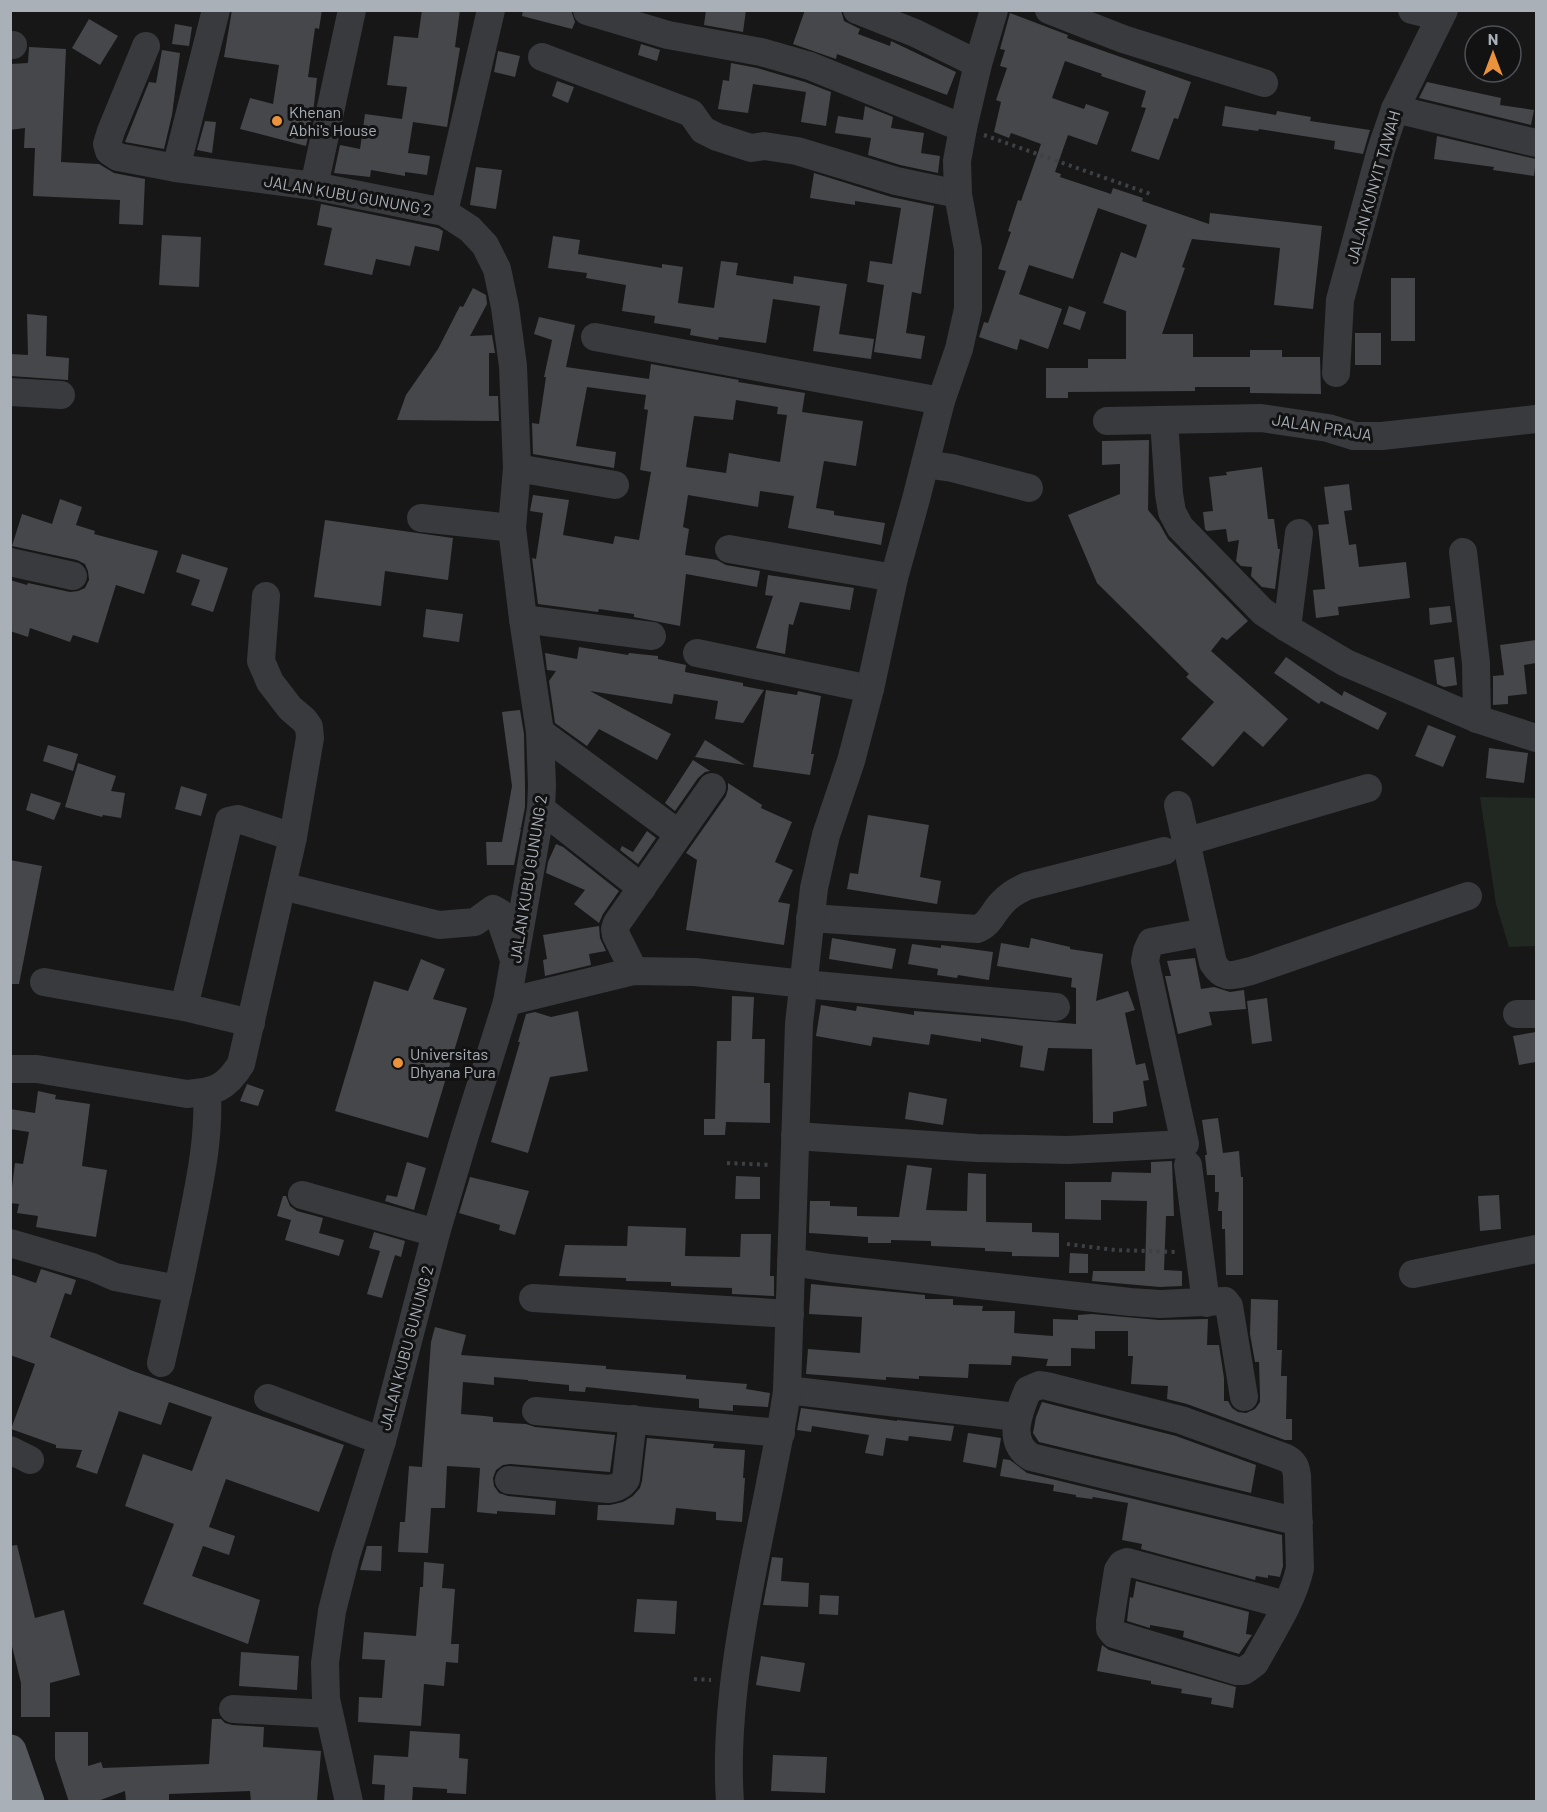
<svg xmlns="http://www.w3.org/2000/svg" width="1547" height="1812" viewBox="0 0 1547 1812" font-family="Barlow,sans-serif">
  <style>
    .green { fill: #212821 }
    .building { fill: #46474b; fill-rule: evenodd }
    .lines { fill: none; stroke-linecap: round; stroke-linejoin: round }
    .path { stroke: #3e4144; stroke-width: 4; stroke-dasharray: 3 4.5; stroke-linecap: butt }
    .minor { stroke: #383a3d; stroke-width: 28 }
    .major { stroke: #54575c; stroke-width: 33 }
    .poi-dot { fill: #eb933c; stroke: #121213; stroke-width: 2 }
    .labels { text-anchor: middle; stroke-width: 6; stroke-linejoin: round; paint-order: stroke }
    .poi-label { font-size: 16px; fill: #a9b0b8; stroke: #121213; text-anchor: start }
    .street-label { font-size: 16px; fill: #a9b0b8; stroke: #121213 }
  </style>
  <rect width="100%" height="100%" fill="#171718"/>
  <path class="green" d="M1480 797 1536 798V946L1509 947 1496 904Z"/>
  <g class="building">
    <path d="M232 10H322L319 29 315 28 308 77 317 78 313 113 306 146 240 129 250 98 273 104 279 65 224 57Z"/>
    <path d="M422 10H460L455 47 460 48 447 127 413 122 408 153 430 156 427 175 405 172V176L371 170 370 177 334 173 340 145 360 149 365 114 402 119 407 87 387 85 394 36 418 38Z"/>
    <path d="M523 10H571L575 22 572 29 522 16Z"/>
    <path d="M706 10H746L743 32 704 25Z"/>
    <path d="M805 10H841L844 21 860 29 858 34 890 46 891 41 956 72 947 95 837 54 836 59 793 44Z"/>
    <path d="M1010 13 1068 35 1067 38 1191 82 1178 119 1174 118 1159 160 1131 151 1146 108 1141 107 1146 91 1101 76 1102 74 1065 61 1052 98 1084 109 1086 104 1109 112 1097 145 1068 135 1055 172 1061 174 1060 177 1111 194 1113 188 1143 198 1142 201 1209 224 1210 213 1322 226 1313 309 1274 305 1280 248 1192 239 1182 267 1185 268 1162 334H1193V357H1250V350H1282V357H1320L1321 394 1250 393V387H1195V391L1068 392V398H1046V368H1088V359H1126V311L1103 303 1121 252 1136 258 1147 225 1098 208 1073 279 1029 265 1019 294 1062 309 1048 349 1020 339 1017 350 979 337 984 322 988 323 1006 271 998 269 1011 232 1008 231 1018 200 1021 201 1041 144 1011 133 1009 138 994 132 1001 102 996 100 1007 68 1000 66 1005 50 1000 49Z"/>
    <path d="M89 19 118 36 100 65 72 48Z"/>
    <path d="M175 24 192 27 189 46 172 44Z"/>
    <path d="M641 44 660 50 657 61 638 55Z"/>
    <path d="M29 47 66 49 61 162 99 164 114 173 145 179 143 225 119 224 120 200 33 196 35 148H24L25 128 10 130V64L28 63Z"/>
    <path d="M162 50 180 53 172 115 164 149 125 142 149 82 156 83Z"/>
    <path d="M498 51 520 56 515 77 494 72Z"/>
    <path d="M731 63 757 68 805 82 831 92 826 126 801 122 806 92 753 84 748 113 718 109 723 80 729 81Z"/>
    <path d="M557 81 574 87 568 103 552 96Z"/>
    <path d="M1427 82 1501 98 1500 105 1534 110 1531 125 1419 98Z"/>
    <path d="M865 106 893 117 891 128 924 133 921 153 940 156 938 173 900 165 868 155 871 138 835 133 838 116 863 120Z"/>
    <path d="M1225 106 1276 115 1277 111 1311 117 1310 121 1370 130 1363 154 1334 149 1335 141 1259 129 1258 131 1222 126Z"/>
    <path d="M205 121 216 122 212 153 197 150Z"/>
    <path d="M1437 136 1536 159 1534 176 1493 170 1494 167 1434 159Z"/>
    <path d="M476 167 502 170 496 209 470 205Z"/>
    <path d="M814 173 891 197 934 206 921 294 912 292 906 333 925 336 921 359 874 352 884 285 867 282 870 261 892 264 901 208 855 201V205L810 198Z"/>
    <path d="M321 204 438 228 443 231 439 251 415 246 410 266 376 259 372 275 324 265 332 228 317 225Z"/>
    <path d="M162 235 201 237 199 287 159 285Z"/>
    <path d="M553 236 580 240 578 254 662 268V264L683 267 678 303 714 308 721 261 738 263 736 275 793 284 794 276 847 284 839 334 874 339 871 359 813 351 820 306 773 299 766 343 719 337 718 340 690 335 691 329 654 323 655 316 622 311 626 285 586 278 587 273 548 268Z"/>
    <rect x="1391" y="278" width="24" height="63"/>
    <path d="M473 288 486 295 487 304 470 336 492 335 495 353H489V396H498L499 421 397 420 406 395 438 349 460 306 463 307Z"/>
    <path d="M1069 306 1086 312 1080 330 1063 324Z"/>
    <path d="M27 314 47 316 46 356 69 358 68 380 10 376V354L28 355Z"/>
    <path d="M539 317 575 325 566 367 649 379 651 364 739 380 738 382 805 393 802 412 863 421 856 466 824 461 816 508 834 511V515L885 523 881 545 788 528 794 496 760 491 758 507 688 495 683 527 689 529 685 555 717 560 726 565 760 571 757 587 686 574 680 626 634 617V614L599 609 598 612 538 604 532 558 536 559 543 513 530 511 533 495 569 500 563 535 613 544 615 536 639 540 651 472 640 470 648 410 644 409 646 395 587 387 576 446 616 452 614 468 533 454 532 423 539 424 546 377H544L552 340 534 334ZM736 400 778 407 777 414 787 415 780 462 729 453 726 473 686 467 694 416 733 420Z"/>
    <rect x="1355" y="333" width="26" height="32"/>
    <path d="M1149 440 1148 510 1159 523 1168 539 1248 621 1227 640 1222 637 1211 651 1288 719 1263 747 1244 731 1213 767 1181 739 1214 702 1186 677 1189 674 1097 583 1068 515 1120 494V464L1102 465V441Z"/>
    <path d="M1262 467 1268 519H1274L1278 549H1280L1275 589 1262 587 1251 576 1252 567 1241 566 1236 561 1239 540 1228 542 1226 529 1207 531 1205 529 1203 512 1213 511 1209 477 1227 475 1226 472Z"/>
    <path d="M1349 484 1352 510 1344 511 1349 545 1356 544 1359 567 1406 562 1410 598 1338 607 1339 615 1316 618 1313 590 1325 589 1318 525 1329 524 1324 487Z"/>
    <path d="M60 499 82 507 76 525 95 531 94 534 158 551 144 594 116 585 98 643 73 635 70 642 30 628 28 637 10 631V580L27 585 28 583 70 592 78 591 85 588 89 580 88 571 85 564 77 560 12 546 22 514 52 524Z"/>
    <path d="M325 520 453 538 448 580 385 571 381 606 314 597Z"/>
    <path d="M182 554 228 568 213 612 191 605 200 580 176 572Z"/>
    <path d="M768 575 854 588 850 610 800 602 793 625 789 624 785 654 756 648 773 596 765 595Z"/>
    <path d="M1450 606 1452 622 1430 625 1429 608Z"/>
    <path d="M426 609 463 614 459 642 423 637Z"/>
    <path d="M1536 640V663L1524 665 1527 694 1508 696V704L1493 705V676L1504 675 1500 645Z"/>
    <path d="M579 647 628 655 629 653 658 656V659L686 665 685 672 743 683V686L764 690 743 723 715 719 718 701 674 694 672 704 590 691 671 734 657 760 599 729 587 746 555 723 549 681 556 671 547 670 545 653 577 659Z"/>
    <path d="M1286 657 1342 696 1344 691 1387 713 1378 730 1321 701 1319 704 1274 673Z"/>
    <path d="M1454 657 1457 685 1444 687 1437 684 1434 660Z"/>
    <path d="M766 690 797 695 798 691 821 696 811 754H814L810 775 753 767Z"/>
    <path d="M520 710 524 734 525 786V807L521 828H519L521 829 514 865H487L486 842H502L512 786 502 712Z"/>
    <path d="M1428 725 1456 736 1443 767 1415 756Z"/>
    <path d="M705 740 745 765 695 757Z"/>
    <path d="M48 745 78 754 73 771 43 761Z"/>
    <path d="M1489 748 1528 753 1524 783 1486 778Z"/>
    <path d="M693 760 710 771 705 772 698 778 675 811 665 803Z"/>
    <path d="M78 763 116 776 111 791 125 793 121 818 103 815 102 817 65 807Z"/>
    <path d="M728 783 762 805 761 808 792 822 775 862 793 870 778 902 790 904 784 945 686 930 697 860 686 853 726 796 728 789Z"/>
    <path d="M181 786 207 794 201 816 175 809Z"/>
    <path d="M31 793 61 803 54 820 26 810Z"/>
    <path d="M868 815 929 825 920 877 941 881 937 904 847 889 850 873 858 874Z"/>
    <path d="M647 831 656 838 638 864 620 850 622 846 633 852Z"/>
    <path d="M556 844 563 847 619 891 603 914 599 923 574 904 585 890 546 873 548 862Z"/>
    <path d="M10 860 42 866 19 984H10Z"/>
    <path d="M599 926 600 938 606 951 589 954 591 965 545 976 543 960 547 959 543 935Z"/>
    <path d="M832 938 896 949 892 969 829 959Z"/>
    <path d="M1031 938 1070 947V949L1103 954 1096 1001 1128 991 1135 1010 1125 1013 1136 1065 1145 1063 1149 1080 1143 1081 1147 1106 1113 1112V1123H1093L1092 1049 1048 1048 1044 1071 1020 1067 1023 1046 981 1038V1042L931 1034 929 1045 873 1037 871 1046 816 1036 821 1005 856 1011 857 1006 914 1015V1011L1076 1024V988L1071 987 1072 978 997 966 1001 943 1029 948Z"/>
    <path d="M912 944 941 948V945L993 952 989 980 958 975 957 978 937 975 938 969 908 964Z"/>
    <path d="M1195 958 1201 989 1214 987 1230 992 1244 990 1246 1009 1209 1012 1212 1025 1178 1034 1165 976H1171L1167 961Z"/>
    <path d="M421 959 445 969 433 999 467 1008 428 1138 335 1111 374 981 408 991Z"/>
    <path d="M732 996 754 997 752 1039H765L764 1083H770V1123L726 1122 725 1135H704V1119H715L717 1041H731Z"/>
    <path d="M1267 998 1272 1041 1252 1044 1247 1001Z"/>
    <path d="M578 1011 588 1071 550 1077 528 1153 491 1142 520 1042H518L526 1014 535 1012 551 1017Z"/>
    <path d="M1536 1032V1062L1519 1065 1513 1036Z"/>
    <path d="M247 1084 264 1090 258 1106 240 1101Z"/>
    <path d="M38 1091 56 1095 55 1099 90 1104 82 1166 107 1170 96 1237 36 1227 38 1216 17 1213 19 1204 10 1203 15 1163 23 1164 29 1132 10 1129V1109L35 1113Z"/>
    <path d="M909 1092 947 1099 943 1125 905 1119Z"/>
    <path d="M1218 1118 1223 1153 1239 1151 1241 1177H1243V1275H1226L1225 1229H1222V1211H1218L1219 1192H1215V1175H1207L1205 1155H1207L1202 1120Z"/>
    <path d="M1172 1161 1174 1216H1166L1164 1270 1182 1271V1286L1160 1287 1092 1281 1093 1271H1145L1147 1201 1101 1200V1220L1065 1219V1182H1111L1112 1172 1151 1173V1162Z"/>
    <path d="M407 1162 426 1168 414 1210 385 1201 387 1195 397 1197Z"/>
    <path d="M907 1165 932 1168 926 1210 967 1211 968 1173 986 1174V1222L1032 1223V1232L1059 1233V1257L1012 1256V1252L985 1251V1248L931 1246V1241L891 1240V1243H868V1237L809 1233 810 1201H830V1206L857 1207V1216L899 1217Z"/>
    <path d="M736 1176 760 1177V1199H735Z"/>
    <path d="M470 1177 529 1191 515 1235 499 1230 500 1225 459 1213Z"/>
    <path d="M1499 1195 1501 1229 1480 1231 1478 1196Z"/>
    <path d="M283 1196H286L290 1206 297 1211 323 1218 319 1233 344 1240 339 1256 285 1240 291 1220 277 1216Z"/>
    <path d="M628 1226 686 1228 685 1256 740 1257 741 1234H771L770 1276H774V1296L732 1294V1288L671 1286V1282L626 1281V1278L559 1276 565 1245 627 1246Z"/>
    <path d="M374 1232 405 1241 401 1257 395 1255 382 1298 367 1294 380 1251 369 1248Z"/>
    <path d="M1070 1253 1088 1254V1273H1069Z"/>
    <path d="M41 1269 76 1280 71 1295 65 1293 50 1337 133 1371 344 1445 319 1512 226 1479 209 1527 235 1536 229 1555 203 1546 192 1576 260 1600 248 1644 143 1604 174 1524 125 1506 143 1454 192 1471 212 1417 169 1402 161 1425 119 1411 97 1474 76 1467 82 1450 56 1448V1445L11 1429 35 1364 10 1355V1274L36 1283Z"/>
    <path d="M811 1284 925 1295V1299H953V1305L983 1306 982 1311H1015L1014 1333 1053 1336V1319L1078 1320V1315L1092 1314 1159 1320 1208 1319 1207 1345H1219L1224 1378V1401H1228L1232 1408 1238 1412 1246 1413 1255 1409 1260 1402V1395L1259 1362H1255L1250 1334 1251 1299 1278 1300 1277 1350H1282L1281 1376H1287L1286 1419H1292V1440H1285L1187 1404 1167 1399 1168 1386 1131 1384 1133 1356H1128V1331H1095V1349L1071 1348V1366H1046L1048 1359 1012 1356 1011 1365 969 1364 968 1378 919 1376V1379L886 1377V1380L806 1374 808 1349 860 1353 862 1317 809 1314Z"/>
    <path d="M435 1327 466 1335 461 1355 606 1366V1369L686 1375V1379L747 1384 746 1389 770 1393 768 1407 733 1405V1411L699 1408V1399L586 1387 585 1392 569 1391V1385L528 1381V1380L494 1377V1385L463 1382 461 1414 485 1416 493 1417V1422L526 1424 535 1427 615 1435 610 1472 510 1464 503 1465 496 1470 493 1478 494 1486 499 1493 508 1496 556 1501 555 1515 497 1511V1514L477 1512 480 1468 447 1466 445 1508H431L428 1553 398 1552 400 1522H405L409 1466 422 1467 431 1342Z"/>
    <path d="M1042 1402 1176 1436 1256 1465 1251 1493 1039 1442 1033 1433 1036 1417Z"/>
    <path d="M801 1408 897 1421V1420L954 1426 951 1441 909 1436 908 1441 886 1438 883 1456 865 1453 869 1435 812 1426 811 1432 797 1430Z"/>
    <path d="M968 1433 1001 1438 996 1468 963 1462Z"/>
    <path d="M647 1438 714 1444 713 1448 745 1450 743 1478H745L742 1522 716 1520V1512L676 1508 674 1525 597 1520 598 1505H610L623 1502 633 1496 640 1488 642 1481Z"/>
    <path d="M1003 1459 1010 1460 1027 1473 1282 1535 1283 1566 1280 1577 1268 1575V1578L1256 1576 1255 1580 1141 1549 1142 1544 1122 1540 1128 1503 1093 1497 1092 1499 1076 1497V1495L1053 1491 1054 1485 1000 1476Z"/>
    <path d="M17 1545 35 1618 64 1610 80 1675 50 1683V1717H21V1683L10 1638V1546Z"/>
    <path d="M367 1546H382L381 1571 360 1570Z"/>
    <path d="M772 1557 783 1558 781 1581 809 1583 808 1607 763 1605Z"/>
    <path d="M424 1562 444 1564 442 1588 455 1589 451 1644H459L458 1663 446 1662 444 1686 424 1684 421 1726 358 1722 359 1697 382 1698 385 1660 362 1659 364 1632 416 1636 420 1587H423Z"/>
    <path d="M1136 1581 1249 1612 1246 1634 1252 1635 1239 1654 1183 1637 1184 1631 1150 1625V1628L1127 1621 1130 1597 1133 1598Z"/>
    <path d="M820 1595 839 1596 838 1615 819 1614Z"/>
    <path d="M637 1599 677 1601 675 1634 634 1632Z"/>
    <path d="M1102 1645 1109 1650 1236 1687 1233 1708 1211 1704 1212 1698 1181 1693 1182 1689 1151 1684V1681L1097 1671Z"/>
    <path d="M241 1652 299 1656 297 1690 239 1686Z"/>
    <path d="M761 1656 805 1663 800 1692 756 1685Z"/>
    <path d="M212 1719H221L225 1723 232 1725 264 1727 263 1747 321 1751 317 1802H251L250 1791 169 1794V1802H126L125 1791 95 1802H69L55 1759V1732H88V1766L101 1762 103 1768 209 1764Z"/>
    <path d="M410 1731 460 1734 459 1758 468 1759 466 1794 447 1793V1789L413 1787 412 1802H384L385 1785 372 1784 374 1755 408 1757Z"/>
    <path d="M773 1755 827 1757 825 1793 771 1791Z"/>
  </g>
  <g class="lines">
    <g class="path">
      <path d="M984 135 1153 195"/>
      <path d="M727 1163 771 1165"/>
      <path d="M1067 1244 1115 1250 1177 1252"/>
      <path d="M694 1679 711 1680"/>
    </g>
    <g class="minor">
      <path d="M857 10 915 33 978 64"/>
      <path d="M1049 10 1123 39 1264 83"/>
      <path d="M1412 10 1440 17"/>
      <path d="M587 11 668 35 761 52 810 66 963 128"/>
      <path d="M10 45H13"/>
      <path d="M146 46 111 131 107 144 109 151 118 157 176 168 314 186 444 212 470 229 485 245 497 269 505 307 513 366 517 468 512 528 523 619 540 732 542 786 541 809 507 1002 465 1135 436 1233 382 1441 346 1556 332 1611 325 1663 326 1699 349 1802"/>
      <path d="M542 57 691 113 703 130 717 137 751 148 764 146 797 151 896 181 958 194"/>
      <path d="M1395 109 1536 143"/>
      <path d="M176 168 216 10"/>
      <path d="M314 186 352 10"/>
      <path d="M444 212 491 10"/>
      <path d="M595 337 941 401"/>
      <path d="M1336 373 1340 300 1381 150 1395 109 1444 10"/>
      <path d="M10 392 61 395"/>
      <path d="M1164 420 1169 494 1172 512 1180 527 1263 612 1287 628 1346 663 1477 719 1536 738"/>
      <path d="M1107 421 1261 418 1328 428 1354 436H1382L1536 419"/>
      <path d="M925 464 952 468 1029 488"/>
      <path d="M517 468 615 485"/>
      <path d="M421 518 512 528"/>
      <path d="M729 549 894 578"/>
      <path d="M1463 552 1476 663 1477 719"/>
      <path d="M10 562 73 576"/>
      <path d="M523 619 652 636"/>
      <path d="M1287 628 1299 533"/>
      <path d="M697 653 870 689"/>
      <path d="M540 732 679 834"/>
      <path d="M1178 805 1213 963C1224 981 1233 975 1251 971L1468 896"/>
      <path d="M541 809 642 888"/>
      <path d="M1185 842 1368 788"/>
      <path d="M282 886 439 925 475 922 493 909 500 913 502 925 514 960"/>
      <path d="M810 918 977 929C990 925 993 911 1003 902 1010 894 1018 890 1027 886L1164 851"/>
      <path d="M634 971 616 935 615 929 617 923 712 787"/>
      <path d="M44 982 184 1007"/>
      <path d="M507 1002 634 971 695 972 804 984 1056 1007"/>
      <path d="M1517 1014H1536"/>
      <path d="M251 1023 184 1007 229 821 238 819 293 837"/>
      <path d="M10 1069H37L187 1094C215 1092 226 1088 241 1064L293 837 310 738 309 727 304 720 290 708 270 682 261 661 266 596"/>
      <path d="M795 1136 976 1148 1068 1150 1185 1144 1145 961 1147 951 1151 942 1205 932"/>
      <path d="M1188 1165 1206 1303"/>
      <path d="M302 1195 436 1233"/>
      <path d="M10 1243 92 1267 115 1277 178 1289"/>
      <path d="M791 1262 830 1268 1130 1302 1160 1304 1225 1301 1229 1306 1244 1397"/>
      <path d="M1413 1274 1536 1249"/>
      <path d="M533 1298 790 1314"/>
      <path d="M161 1363C173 1312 184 1262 194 1211 202 1171 209 1133 207 1093"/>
      <path d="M787 1390 1017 1417"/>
      <path d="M268 1398 382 1441"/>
      <path d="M536 1411 781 1433"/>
      <path d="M10 1450 30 1460"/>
      <path d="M509 1480 608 1489C616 1488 622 1486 626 1479L633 1419"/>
      <path d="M1286 1605 1127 1562 1122 1564 1118 1570 1110 1621V1629L1114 1634 1237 1671H1244L1255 1663C1271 1633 1293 1601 1300 1568L1297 1476C1296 1467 1294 1462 1286 1458L1181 1420 1047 1386 1040 1385 1028 1390C1019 1411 1006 1442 1031 1457L1299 1522"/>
      <path d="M233 1709 329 1714"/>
      <path d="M730 1802C723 1702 749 1587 769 1489 775 1456 783 1423 787 1390L799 1024 814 888 826 835 851 761 870 689 894 578 916 499 941 401 959 349 968 309V249L958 194 957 161 963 128 978 64 994 10"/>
    </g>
    <path class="major" d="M10 1751 28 1802"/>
  </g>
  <g class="poi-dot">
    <circle cx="277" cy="121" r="6"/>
    <circle cx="398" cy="1063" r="6"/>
  </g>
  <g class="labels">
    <g class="poi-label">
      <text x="289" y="118">Khenan<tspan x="289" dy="18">Abhi's House</tspan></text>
      <text x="410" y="1060">Universitas<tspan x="410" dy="18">Dhyana Pura</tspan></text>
    </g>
    <g class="street-label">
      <text transform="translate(1373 187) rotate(-74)" y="6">JALAN KUNYIT TAWAH</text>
      <text transform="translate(348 195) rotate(10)" y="6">JALAN KUBU GUNUNG 2</text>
      <text transform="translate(1322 427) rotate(9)" y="6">JALAN PRAJA</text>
      <text transform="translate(528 879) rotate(-81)" y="6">JALAN KUBU GUNUNG 2</text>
      <text transform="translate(406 1348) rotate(-75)" y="6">JALAN KUBU GUNUNG 2</text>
    </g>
  </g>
  <rect width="1547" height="1812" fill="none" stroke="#a9b0b8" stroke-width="24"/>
  <g transform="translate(1493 54)"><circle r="28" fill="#121213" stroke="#4e5155" stroke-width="1.5"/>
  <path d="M0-4.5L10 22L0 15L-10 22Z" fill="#eb933c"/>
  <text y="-9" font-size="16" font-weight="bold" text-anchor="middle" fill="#a9b0b8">N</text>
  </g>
</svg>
